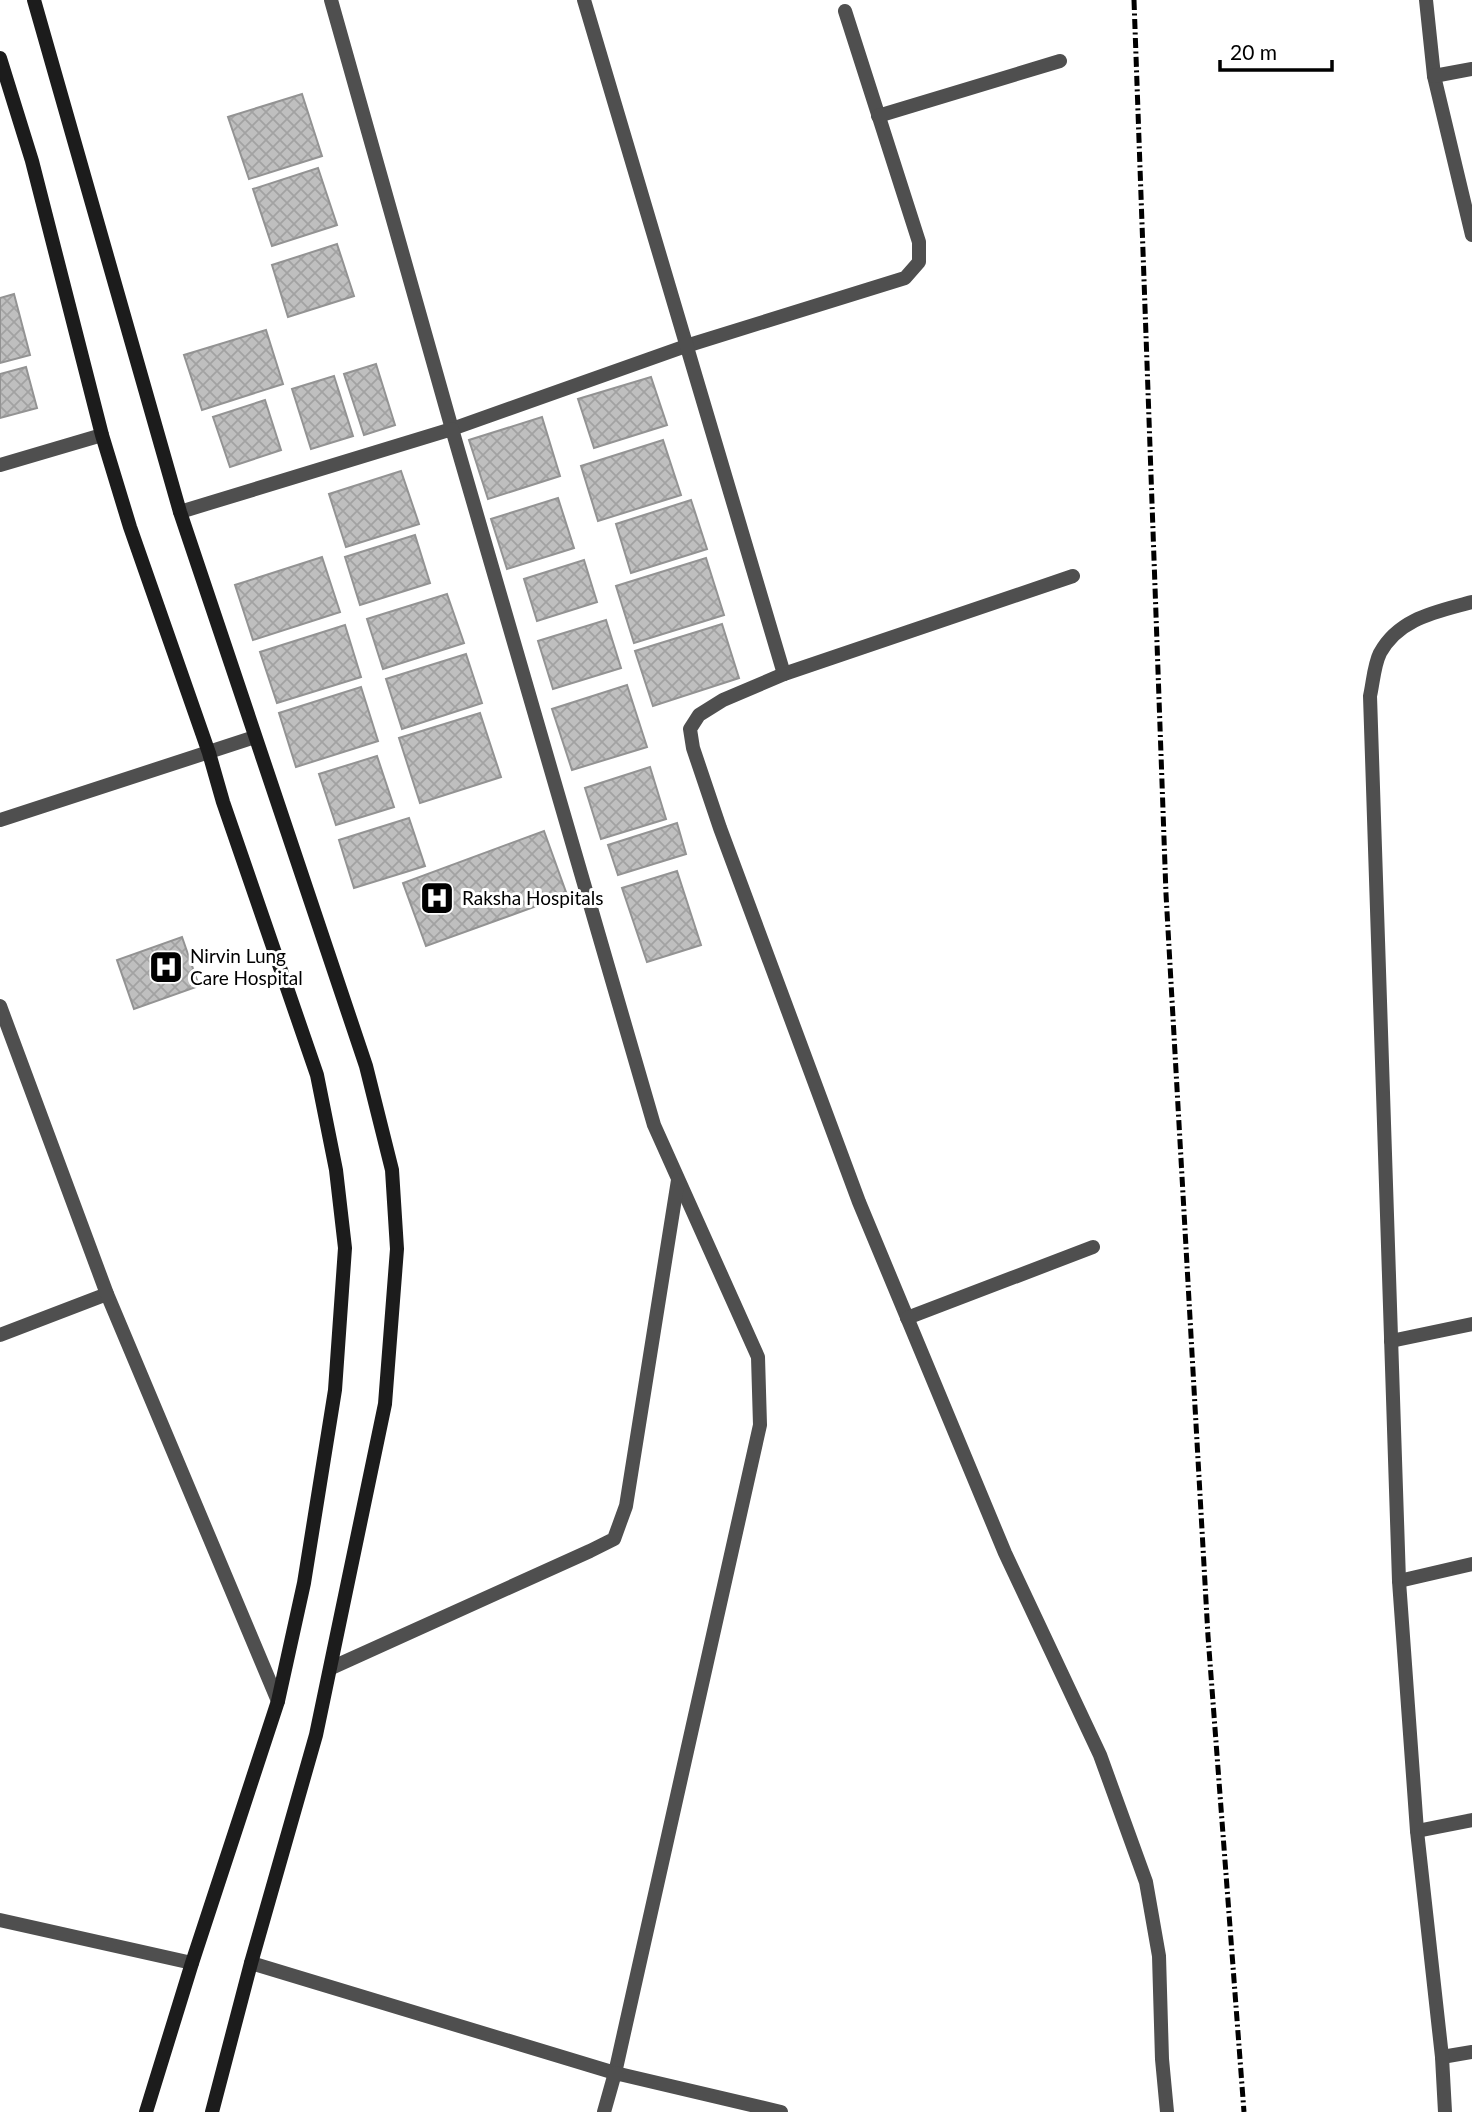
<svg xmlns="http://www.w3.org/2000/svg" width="1472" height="2112" viewBox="0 0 1472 2112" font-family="Lato,sans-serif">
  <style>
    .building { fill: url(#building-cross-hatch); stroke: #939393; stroke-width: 2 }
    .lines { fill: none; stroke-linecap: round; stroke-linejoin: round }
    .service { stroke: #4f4f4f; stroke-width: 14 }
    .minor { stroke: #4f4f4f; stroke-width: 14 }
    .secondary { stroke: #1c1c1c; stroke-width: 14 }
    .rail { stroke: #000; stroke-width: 5; stroke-dasharray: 10 3.5 2 3.5; stroke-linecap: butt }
    .labels { text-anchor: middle; stroke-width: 6; stroke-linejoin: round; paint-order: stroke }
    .poi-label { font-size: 19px; fill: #000; stroke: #fff; text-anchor: start }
  </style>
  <defs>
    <pattern id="building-cross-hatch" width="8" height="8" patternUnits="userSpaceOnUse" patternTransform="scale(1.75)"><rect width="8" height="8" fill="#bfbfbf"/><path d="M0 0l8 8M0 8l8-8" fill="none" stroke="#a2a2a2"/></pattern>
  </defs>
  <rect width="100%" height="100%" fill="#fff"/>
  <g class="building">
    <path d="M302 94 322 156 249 179 228 117Z"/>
    <path d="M318 168 337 225 272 246 253 189Z"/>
    <path d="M337 244 354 296 288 317 272 265Z"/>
    <path d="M14 294 30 355 0 363V298Z"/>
    <path d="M266 330 283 384 202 410 184 355Z"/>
    <path d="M376 364 395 425 364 435 344 374Z"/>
    <path d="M26 367 37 408 0 418V374Z"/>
    <path d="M334 376 353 436 311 449 292 389Z"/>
    <path d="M651 377 667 425 594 448 578 399Z"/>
    <path d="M265 400 281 450 230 467 213 417Z"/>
    <path d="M542 417 560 476 488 499 469 440Z"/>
    <path d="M663 440 681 495 598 521 581 466Z"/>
    <path d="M401 471 419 524 346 547 329 494Z"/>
    <path d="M558 498 574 548 507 569 491 519Z"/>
    <path d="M691 500 707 549 631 573 616 524Z"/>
    <path d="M415 535 430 583 360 605 345 557Z"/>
    <path d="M322 557 340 612 253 640 235 585Z"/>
    <path d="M706 558 724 615 634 643 616 586Z"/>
    <path d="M584 560 597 602 537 621 524 579Z"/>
    <path d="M447 594 464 643 383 669 367 619Z"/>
    <path d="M606 620 621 668 553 689 538 641Z"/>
    <path d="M722 624 739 678 653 706 635 651Z"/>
    <path d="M345 625 361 677 277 703 260 652Z"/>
    <path d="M466 654 482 703 402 729 386 679Z"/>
    <path d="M627 685 647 747 572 770 552 709Z"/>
    <path d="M361 687 378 741 296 767 279 713Z"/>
    <path d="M480 713 501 777 420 803 399 738Z"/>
    <path d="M377 756 394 807 336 825 319 774Z"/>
    <path d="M650 767 666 819 601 839 585 788Z"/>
    <path d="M409 818 425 866 354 888 339 840Z"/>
    <path d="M677 823 686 854 618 875 608 845Z"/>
    <path d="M544 831 567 895 426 946 403 883Z"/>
    <path d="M677 871 701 945 647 962 622 888Z"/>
    <path d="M182 937 199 986 134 1009 117 960Z"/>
  </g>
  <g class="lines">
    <path class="service" d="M0 1335 107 1294"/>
    <g class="minor">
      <path d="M331 0 452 429 686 346 905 278 919 262V242L845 11"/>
      <path d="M584 0 784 674 1073 576"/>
      <path d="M1426 0 1434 76 1472 235"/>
      <path d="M1434 76 1472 69"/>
      <path d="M878 116 1060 61"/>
      <path d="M0 465 102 435"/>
      <path d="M180 512 452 429 654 1125 758 1357 760 1425 615 2073 251 1963"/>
      <path d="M784 674 723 700 699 715 690 729 693 748 720 828 859 1202 1005 1553 1100 1755 1146 1882 1159 1956 1162 2059 1167 2112"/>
      <path d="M0 820 255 737"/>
      <path d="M0 1006 107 1294 278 1701"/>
      <path d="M907 1318 1093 1247"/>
      <path d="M1391 1341 1472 1324"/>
      <path d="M1399 1581 1472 1564"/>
      <path d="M331 1668 590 1551 614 1539 626 1506 678 1180"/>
      <path d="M1417 1831 1472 1820"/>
      <path d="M0 1920 192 1963"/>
      <path d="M1442 2057 1472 2052"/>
      <path d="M604 2112 615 2073 781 2112"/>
      <path d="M1445 2112 1442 2057 1417 1831 1399 1581 1370 696C1373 683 1374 665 1380 653 1399 618 1436 612 1472 602"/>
    </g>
    <g class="secondary">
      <path d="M34 0 180 512 366 1066 392 1170 397 1249 385 1404 316 1735 251 1963 212 2112"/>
      <path d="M0 58 32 161 102 435 130 527 209 753 223 802 317 1075 336 1170 345 1248 335 1390 304 1583 278 1701 192 1963 146 2112"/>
    </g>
    <path class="rail" d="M1134 0 1166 894 1208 1636 1244 2112"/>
  </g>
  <defs>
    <g id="hospital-square" transform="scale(1.75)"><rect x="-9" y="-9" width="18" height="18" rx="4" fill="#000" stroke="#fff"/><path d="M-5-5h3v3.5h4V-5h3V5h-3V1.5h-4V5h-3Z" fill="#fff"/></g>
  </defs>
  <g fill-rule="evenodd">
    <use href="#hospital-square" x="437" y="898"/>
    <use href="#hospital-square" x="166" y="967"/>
  </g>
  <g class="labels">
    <g class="poi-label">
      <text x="462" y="905">Raksha Hospitals</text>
      <text x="190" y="963">Nirvin Lung<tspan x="190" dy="22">Care Hospital</tspan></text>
    </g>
  </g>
  <path d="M1220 60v10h112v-10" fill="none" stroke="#000000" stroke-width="3.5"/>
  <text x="1230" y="60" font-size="21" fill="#000000" stroke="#ffffff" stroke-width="5" paint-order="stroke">20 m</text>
</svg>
